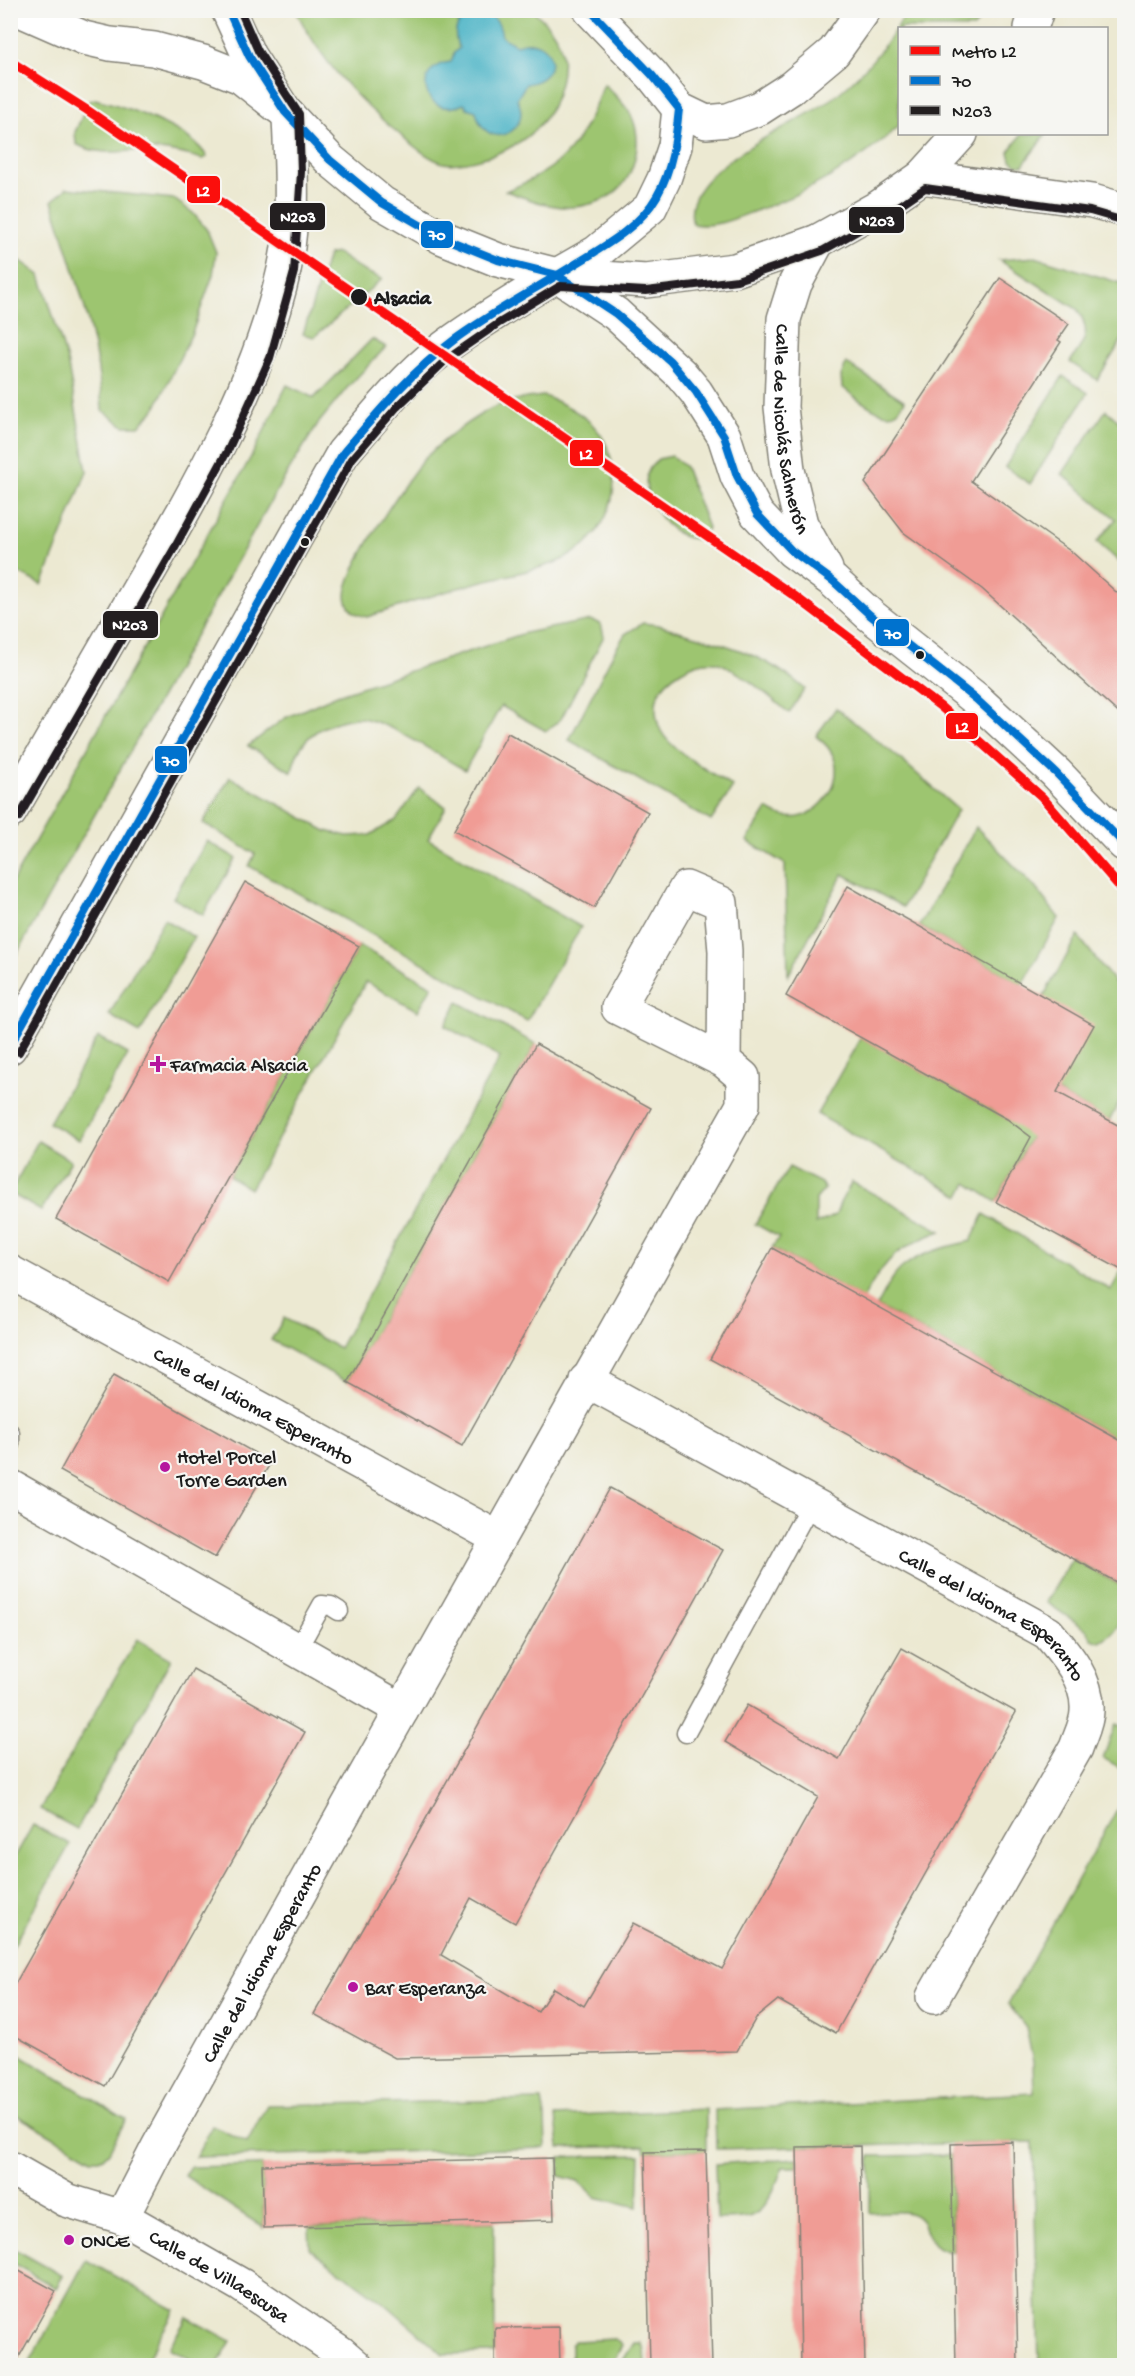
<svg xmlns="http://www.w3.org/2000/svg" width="1135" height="2376" viewBox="0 0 1135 2376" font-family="'Gochi Hand',sans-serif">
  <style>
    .green { fill: #9dc570; stroke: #5c7046; stroke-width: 1.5 }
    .water { fill: #48b3c6; stroke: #326871; stroke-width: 1.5 }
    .building { fill: #f09c95 }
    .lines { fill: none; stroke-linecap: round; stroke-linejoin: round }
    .lane-casing { stroke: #848277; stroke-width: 21 }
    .street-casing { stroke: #848277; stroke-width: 36 }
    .secondary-casing { stroke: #848277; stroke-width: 36 }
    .primary-casing { stroke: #848277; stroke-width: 36 }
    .lane { stroke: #fff; stroke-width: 18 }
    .street { stroke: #fff; stroke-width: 33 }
    .secondary { stroke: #fff; stroke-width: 33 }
    .primary { stroke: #fff; stroke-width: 33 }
    .bus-1-casing { stroke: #f6f6f2; stroke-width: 12 }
    .bus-2-casing { stroke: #f6f6f2; stroke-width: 12 }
    .bus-1 { stroke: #0072ce; stroke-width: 8 }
    .bus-2 { stroke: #231f20; stroke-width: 8 }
    .metro-1-casing { stroke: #f6f6f2; stroke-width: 14 }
    .metro-1 { stroke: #fb0f0c; stroke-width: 9 }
    .stop-dot { fill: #1c1c1c; stroke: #f6f6f2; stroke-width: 2 }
    .poi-dot { fill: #b5179e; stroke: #f6f6f2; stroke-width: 2 }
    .labels { text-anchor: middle; stroke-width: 4.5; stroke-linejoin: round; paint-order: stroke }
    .stop-label { font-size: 20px; font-weight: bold; fill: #1c1c1c; stroke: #f6f6f2; text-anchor: start }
    .street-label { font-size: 20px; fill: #1c1c1c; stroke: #f6f6f2 }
    .poi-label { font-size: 20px; fill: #1c1c1c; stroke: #f6f6f2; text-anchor: start }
    .line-badge { stroke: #f6f6f2; stroke-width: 2 }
    .badge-label { font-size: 16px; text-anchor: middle; font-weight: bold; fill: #fff }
  </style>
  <rect width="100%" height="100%" fill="#f6f6f2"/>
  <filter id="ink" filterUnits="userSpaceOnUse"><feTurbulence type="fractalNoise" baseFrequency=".0167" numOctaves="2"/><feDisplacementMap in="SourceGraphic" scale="12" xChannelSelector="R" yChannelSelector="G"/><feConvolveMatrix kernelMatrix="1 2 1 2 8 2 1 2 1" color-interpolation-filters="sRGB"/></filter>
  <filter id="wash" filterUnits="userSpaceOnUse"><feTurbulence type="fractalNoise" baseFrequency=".008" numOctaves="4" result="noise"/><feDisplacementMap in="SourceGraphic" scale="24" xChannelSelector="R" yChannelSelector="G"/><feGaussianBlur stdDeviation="1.35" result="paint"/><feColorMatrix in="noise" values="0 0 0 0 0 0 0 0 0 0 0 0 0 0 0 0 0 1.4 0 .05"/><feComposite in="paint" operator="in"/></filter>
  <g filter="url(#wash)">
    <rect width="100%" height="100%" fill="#ece9d2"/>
    <g class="green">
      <path d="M296 11H534C543 20 554 30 559 43 564 56 563 70 560 83 551 124 522 147 483 158 472 161 454 166 443 163 429 159 415 147 404 138 361 104 321 61 296 11Z"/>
      <path d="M907 11H985L974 28H900L899 126C857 165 805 194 750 213 732 220 712 228 693 224 676 170 796 126 830 100 861 77 888 44 907 11Z"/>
      <path d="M604 84C613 93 625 104 631 115 644 141 635 182 608 197 597 203 585 206 573 207 551 209 526 198 506 191 569 165 579 145 604 84Z"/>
      <path d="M95 99C125 106 193 130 207 157L203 159C187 155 172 150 156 150 129 149 101 158 76 144L75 132 89 101Z"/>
      <path d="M1022 134H1046L1023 165H1017L1011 160 1009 152Z"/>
      <path d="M67 188 174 199 193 213 207 230 216 252 213 275 192 333 155 409 139 426H124L102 410C99 338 73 269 52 201Z"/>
      <path d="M10 253 40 275 67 360 87 471 42 585 11 569Z"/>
      <path d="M337 253 362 270 382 279 314 337 303 334 328 255Z"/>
      <path d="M1035 257 1124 284V337L1097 380 1070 362C1084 342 1093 333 1077 309L999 260Z"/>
      <path d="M372 339 386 347 347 388 317 425 280 485 11 964V884L252 455 287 385 314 398Z"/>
      <path d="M846 363 905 401C902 404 900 410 896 412 883 421 853 395 842 387L841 376Z"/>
      <path d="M1063 376 1088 393 1030 484 1005 467Z"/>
      <path d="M544 396C578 409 605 426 612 463 620 500 602 537 569 556 546 570 499 576 472 584 436 594 402 606 367 617 355 615 347 609 346 596 345 571 407 478 425 458 442 441 463 425 483 413 502 401 522 398 544 396Z"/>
      <path d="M1106 410 1124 426V563L1123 565 1097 542 1116 519 1062 474Z"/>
      <path d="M672 456 685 467 708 528 701 539C694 539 689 539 683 536 663 526 638 493 649 469 651 466 656 462 658 459Z"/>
      <path d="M591 620 601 624 604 636 561 719 546 731 501 706 465 770C441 757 383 718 358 718 345 718 333 723 322 728 305 737 295 753 292 772L248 746 285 718 337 695 525 633Z"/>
      <path d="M643 623 658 625C712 641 761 650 805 689L789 713C774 700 732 664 714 662 694 660 665 677 658 695 654 706 656 721 661 731 672 752 713 773 733 787L711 821 569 740 614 652 625 634Z"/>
      <path d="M836 708 898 757 958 810 903 907 843 874 788 976 785 864 747 841 767 809C776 815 788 819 799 817 826 811 848 774 829 749 826 744 820 740 816 736Z"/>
      <path d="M230 777 326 831 347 836 370 835 396 820 419 788 446 807 428 839 581 927 527 1021 249 866 255 854 203 823Z"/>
      <path d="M976 827 1034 886 1059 918 1022 985 919 926Z"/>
      <path d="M207 841 236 858 203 915 173 898Z"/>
      <path d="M164 919 194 937 140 1033 109 1015Z"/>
      <path d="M1078 936 1124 994V1094L1109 1121 1057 1092 1043 997Z"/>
      <path d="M359 946 432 986 418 1011 366 982 250 1189 229 1176Z"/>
      <path d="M458 1002 536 1044 347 1382 271 1340 284 1318 339 1348 500 1057 445 1026Z"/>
      <path d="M98 1037 128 1054 79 1140 49 1123Z"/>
      <path d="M861 1037 1033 1133 996 1202 967 1183 960 1196 817 1114Z"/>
      <path d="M38 1141 71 1161 41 1211 10 1193Z"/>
      <path d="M789 1167 821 1183 825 1189 816 1199V1224L836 1215 840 1203 852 1182 941 1231C896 1248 886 1258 863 1299L772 1248 779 1237 755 1224Z"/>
      <path d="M984 1214 1111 1290 1124 1266V1443L877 1306C885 1293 891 1276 904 1266 922 1252 949 1246 971 1241Z"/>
      <path d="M1072 1559 1124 1587C1125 1609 1123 1631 1100 1642L1092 1639 1087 1630 1046 1602Z"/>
      <path d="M137 1639 171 1659 77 1829 40 1809Z"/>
      <path d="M1116 1724 1124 1728V1770L1103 1758Z"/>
      <path d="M1124 1797V2365H1039L1033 2142 716 2149 715 2110 1034 2093 1033 2062 1026 2027 1008 2004Z"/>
      <path d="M33 1825 70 1844 11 1950V1864Z"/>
      <path d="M11 2050 126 2119 109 2152 102 2159H92L11 2112Z"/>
      <path d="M542 2100 545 2117 546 2148 196 2157 212 2126 247 2142 267 2105Z"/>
      <path d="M706 2109V2151L645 2152 644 2146 559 2148 556 2116Z"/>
      <path d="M640 2155 638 2207 595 2197 578 2181 559 2176 560 2157Z"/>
      <path d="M951 2155 953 2252C919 2248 933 2219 909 2213 897 2210 882 2213 870 2213V2156Z"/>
      <path d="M797 2158V2167H783C776 2183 769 2209 751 2216 742 2220 727 2218 717 2219L715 2164Z"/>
      <path d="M262 2165 264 2228 185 2176 190 2167Z"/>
      <path d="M494 2222 495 2353 443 2354 389 2307 310 2249 309 2227Z"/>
      <path d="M11 2247 63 2276 56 2288 11 2262Z"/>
      <path d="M86 2260 175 2310 144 2365H28Z"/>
      <path d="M187 2317 231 2341 217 2365H201L169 2348Z"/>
      <path d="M615 2339 622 2346 611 2365H571V2345L575 2341Z"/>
      <path d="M634 2343H640L644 2349 645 2365H620Z"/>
    </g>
    <path class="water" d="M474 11C491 13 500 19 502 37L516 45C554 31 566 79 526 84L517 99C535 132 484 155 476 111L467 108 464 104C423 122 410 65 451 62L454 53 459 48C451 31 458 19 474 11Z"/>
    <g id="blocks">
      <g class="building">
        <path d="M1000 278 1069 324 1058 340 1061 342 971 481 1073 553 1125 600V719L982 589 903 532 865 483Z"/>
        <path d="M508 733 648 812 594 908 454 830Z"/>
        <path d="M245 882 359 946 169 1282 56 1219Z"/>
        <path d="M848 886 1094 1025 1057 1092 1125 1129V1272L996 1202 1031 1137 1007 1119 786 996Z"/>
        <path d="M536 1044 651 1108 462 1446 347 1382Z"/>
        <path d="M772 1248 1125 1443V1587L710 1359Z"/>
        <path d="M114 1374 271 1462 215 1558 60 1471Z"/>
        <path d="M610 1488 723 1550 515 1923 471 1898 441 1955 538 2012 553 1988 584 2006 633 1923 722 1969 818 1797 725 1742 747 1705 839 1759 902 1648 1016 1712 836 2033 778 2000 756 2018 737 2051 395 2058 314 2014 403 1860Z"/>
        <path d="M193 1669 305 1732 105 2086 10 2033V1993Z"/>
        <path d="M1013 2142 1018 2366H956L951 2144Z"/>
        <path d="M860 2146 865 2366H801L797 2147Z"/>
        <path d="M706 2151 712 2366H650L645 2152Z"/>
        <path d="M552 2158 554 2220 264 2228 262 2165Z"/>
        <path d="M10 2266 56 2291 14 2366H10Z"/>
        <path d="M559 2327 560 2366H495V2328Z"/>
      </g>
    </g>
  </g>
  <g filter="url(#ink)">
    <use href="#blocks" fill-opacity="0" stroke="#848277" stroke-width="1.5"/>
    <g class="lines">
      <g class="lane-casing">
        <g id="lane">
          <path d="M10 1433V1444"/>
          <path d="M297 1650 322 1605 331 1606 339 1611"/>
          <path d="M686 1733 811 1503"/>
        </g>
      </g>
      <g class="street-casing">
        <g id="street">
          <path d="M590 10 652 75 679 109 706 122 728 120 760 108 791 88 834 52 864 10"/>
          <path d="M679 109 675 146 664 179 650 208 597 252 557 275 616 314 681 374 696 392 724 436 737 476 757 514 792 551 833 581 870 615 976 699 1056 773 1124 844"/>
          <path id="s1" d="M818 241 795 284 784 319 781 407 788 470 801 524 826 569"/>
          <path id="s2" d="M10 1272 498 1538"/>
          <path id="s3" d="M586 1380 1048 1633C1066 1654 1089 1681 1087 1711 1087 1723 1080 1736 1076 1748L933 1997"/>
          <path d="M10 1486 402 1710"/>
          <path id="s4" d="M10 2168 66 2200 122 2217 241 2285 341 2353 356 2366"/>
          <path id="s5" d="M122 2217 158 2147 354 1795 743 1105V1077L724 1061 725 951 721 903 686 888 618 1008 724 1061"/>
        </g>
      </g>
      <g class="secondary-casing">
        <path id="secondary" d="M20 10 84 38 110 44 154 49 203 62 241 77 279 107"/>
      </g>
      <g class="primary-casing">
        <g id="primary">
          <path d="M228 10 249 56 285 112 330 160 382 203 441 237 498 260 557 275 646 281 735 270 818 241 879 207 922 177 961 134"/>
          <path d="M1031 28 1037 10"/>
          <path d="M922 177 1092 201 1124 210"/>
          <path d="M10 812C54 737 97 662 140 587 198 487 258 385 284 270 295 221 291 167 289 116"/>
          <path d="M10 1047 343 453C373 418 404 379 441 350 478 322 518 299 557 275"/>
        </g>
      </g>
      <use href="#lane" class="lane"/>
      <use href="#street" class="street"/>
      <use href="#secondary" class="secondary"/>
      <use href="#primary" class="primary"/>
      <g class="bus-1-casing">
        <g id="bus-1">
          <path d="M228 10 249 56 285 112 330 160 382 203 441 237 498 260 557 275 616 314 670 361 696 392 724 436 737 476 757 514 792 551 833 581 870 615 976 699 1056 773 1124 844"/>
          <path d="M10 1046 343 453C377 413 411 372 454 340 492 312 534 290 574 265 603 247 639 228 657 196 672 170 676 139 679 109L652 75 590 10"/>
        </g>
      </g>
      <g class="bus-2-casing">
        <g id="bus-2">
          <path d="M19 817 175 547 229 448 270 358 294 272 301 172 299 114 258 51 240 10"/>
          <path d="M19 1052 352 459 397 407 447 359 499 323 560 286 646 291 737 280 822 251 884 216 925 188 1090 211 1121 220"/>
        </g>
      </g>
      <use href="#bus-1" class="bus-1"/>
      <use href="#bus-2" class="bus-2"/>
      <g class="metro-1-casing">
        <path id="metro-1" d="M10 61 87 110 796 597 941 707 1042 797 1124 892"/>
      </g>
      <use href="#metro-1" class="metro-1"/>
    </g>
  </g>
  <g class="stop-dot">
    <circle cx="359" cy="297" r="9"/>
    <circle cx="305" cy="542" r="5"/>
    <circle cx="920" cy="655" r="5"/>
  </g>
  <g class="poi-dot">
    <path d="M155 1055h6v6h6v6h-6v6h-6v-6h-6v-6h6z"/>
    <circle cx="165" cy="1467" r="6"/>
    <circle cx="353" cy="1987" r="6"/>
    <circle cx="69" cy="2240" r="6"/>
  </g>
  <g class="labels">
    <g class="stop-label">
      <text x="374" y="304">Alsacia</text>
    </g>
    <g class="street-label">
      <text dy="7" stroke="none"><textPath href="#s1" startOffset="196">Calle de Nicolás Salmerón</textPath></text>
      <text dy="7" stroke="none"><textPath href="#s2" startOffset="278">Calle del Idioma Esperanto</textPath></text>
      <text dy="7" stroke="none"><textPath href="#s3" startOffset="471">Calle del Idioma Esperanto</textPath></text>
      <text dy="7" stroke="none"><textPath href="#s5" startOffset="290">Calle del Idioma Esperanto</textPath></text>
      <text dy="7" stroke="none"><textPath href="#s4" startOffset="237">Calle de Villaescusa</textPath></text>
    </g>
    <g class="poi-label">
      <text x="170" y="1071">Farmacia Alsacia</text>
      <text x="177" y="1463">Hotel Porcel<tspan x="177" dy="23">Torre Garden</tspan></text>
      <text x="365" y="1994">Bar Esperanza</text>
      <text x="81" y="2247">ONCE</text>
    </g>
  </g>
  <g class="line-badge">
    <rect x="186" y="175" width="35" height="29" rx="6" fill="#fb0f0c"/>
    <rect x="269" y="202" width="57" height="29" rx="6" fill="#231f20"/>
    <rect x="848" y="206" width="57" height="28" rx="6" fill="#231f20"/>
    <rect x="420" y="220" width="34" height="29" rx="6" fill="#0072ce"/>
    <rect x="569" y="439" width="35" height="28" rx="6" fill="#fb0f0c"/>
    <rect x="102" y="610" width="57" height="29" rx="6" fill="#231f20"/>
    <rect x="875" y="618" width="35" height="29" rx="6" fill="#0072ce"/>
    <rect x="945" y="712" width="34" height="28" rx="6" fill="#fb0f0c"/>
    <rect x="154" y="745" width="34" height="29" rx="6" fill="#0072ce"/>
  </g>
  <g class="badge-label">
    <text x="203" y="196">L2</text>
    <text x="298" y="222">N203</text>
    <text x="877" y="226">N203</text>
    <text x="437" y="240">70</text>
    <text x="586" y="459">L2</text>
    <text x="130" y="630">N203</text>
    <text x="893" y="639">70</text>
    <text x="962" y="732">L2</text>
    <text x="171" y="766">70</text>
  </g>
  <rect width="1135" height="2376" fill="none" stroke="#f6f6f2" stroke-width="36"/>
  <rect x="898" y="27" width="210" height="108" fill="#f6f6f2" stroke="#9f9f9c" stroke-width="1.5"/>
  <rect x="910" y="46" width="30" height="9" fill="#fb0f0c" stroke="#9f9f9c" stroke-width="1.5"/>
  <text x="952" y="57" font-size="18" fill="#1c1c1c">Metro L2</text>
  <rect x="910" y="76" width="30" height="9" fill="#0072ce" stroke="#9f9f9c" stroke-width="1.5"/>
  <text x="952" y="87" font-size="18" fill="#1c1c1c">70</text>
  <rect x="910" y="106" width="30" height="9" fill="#231f20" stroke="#9f9f9c" stroke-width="1.5"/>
  <text x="952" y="117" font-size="18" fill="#1c1c1c">N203</text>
</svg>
